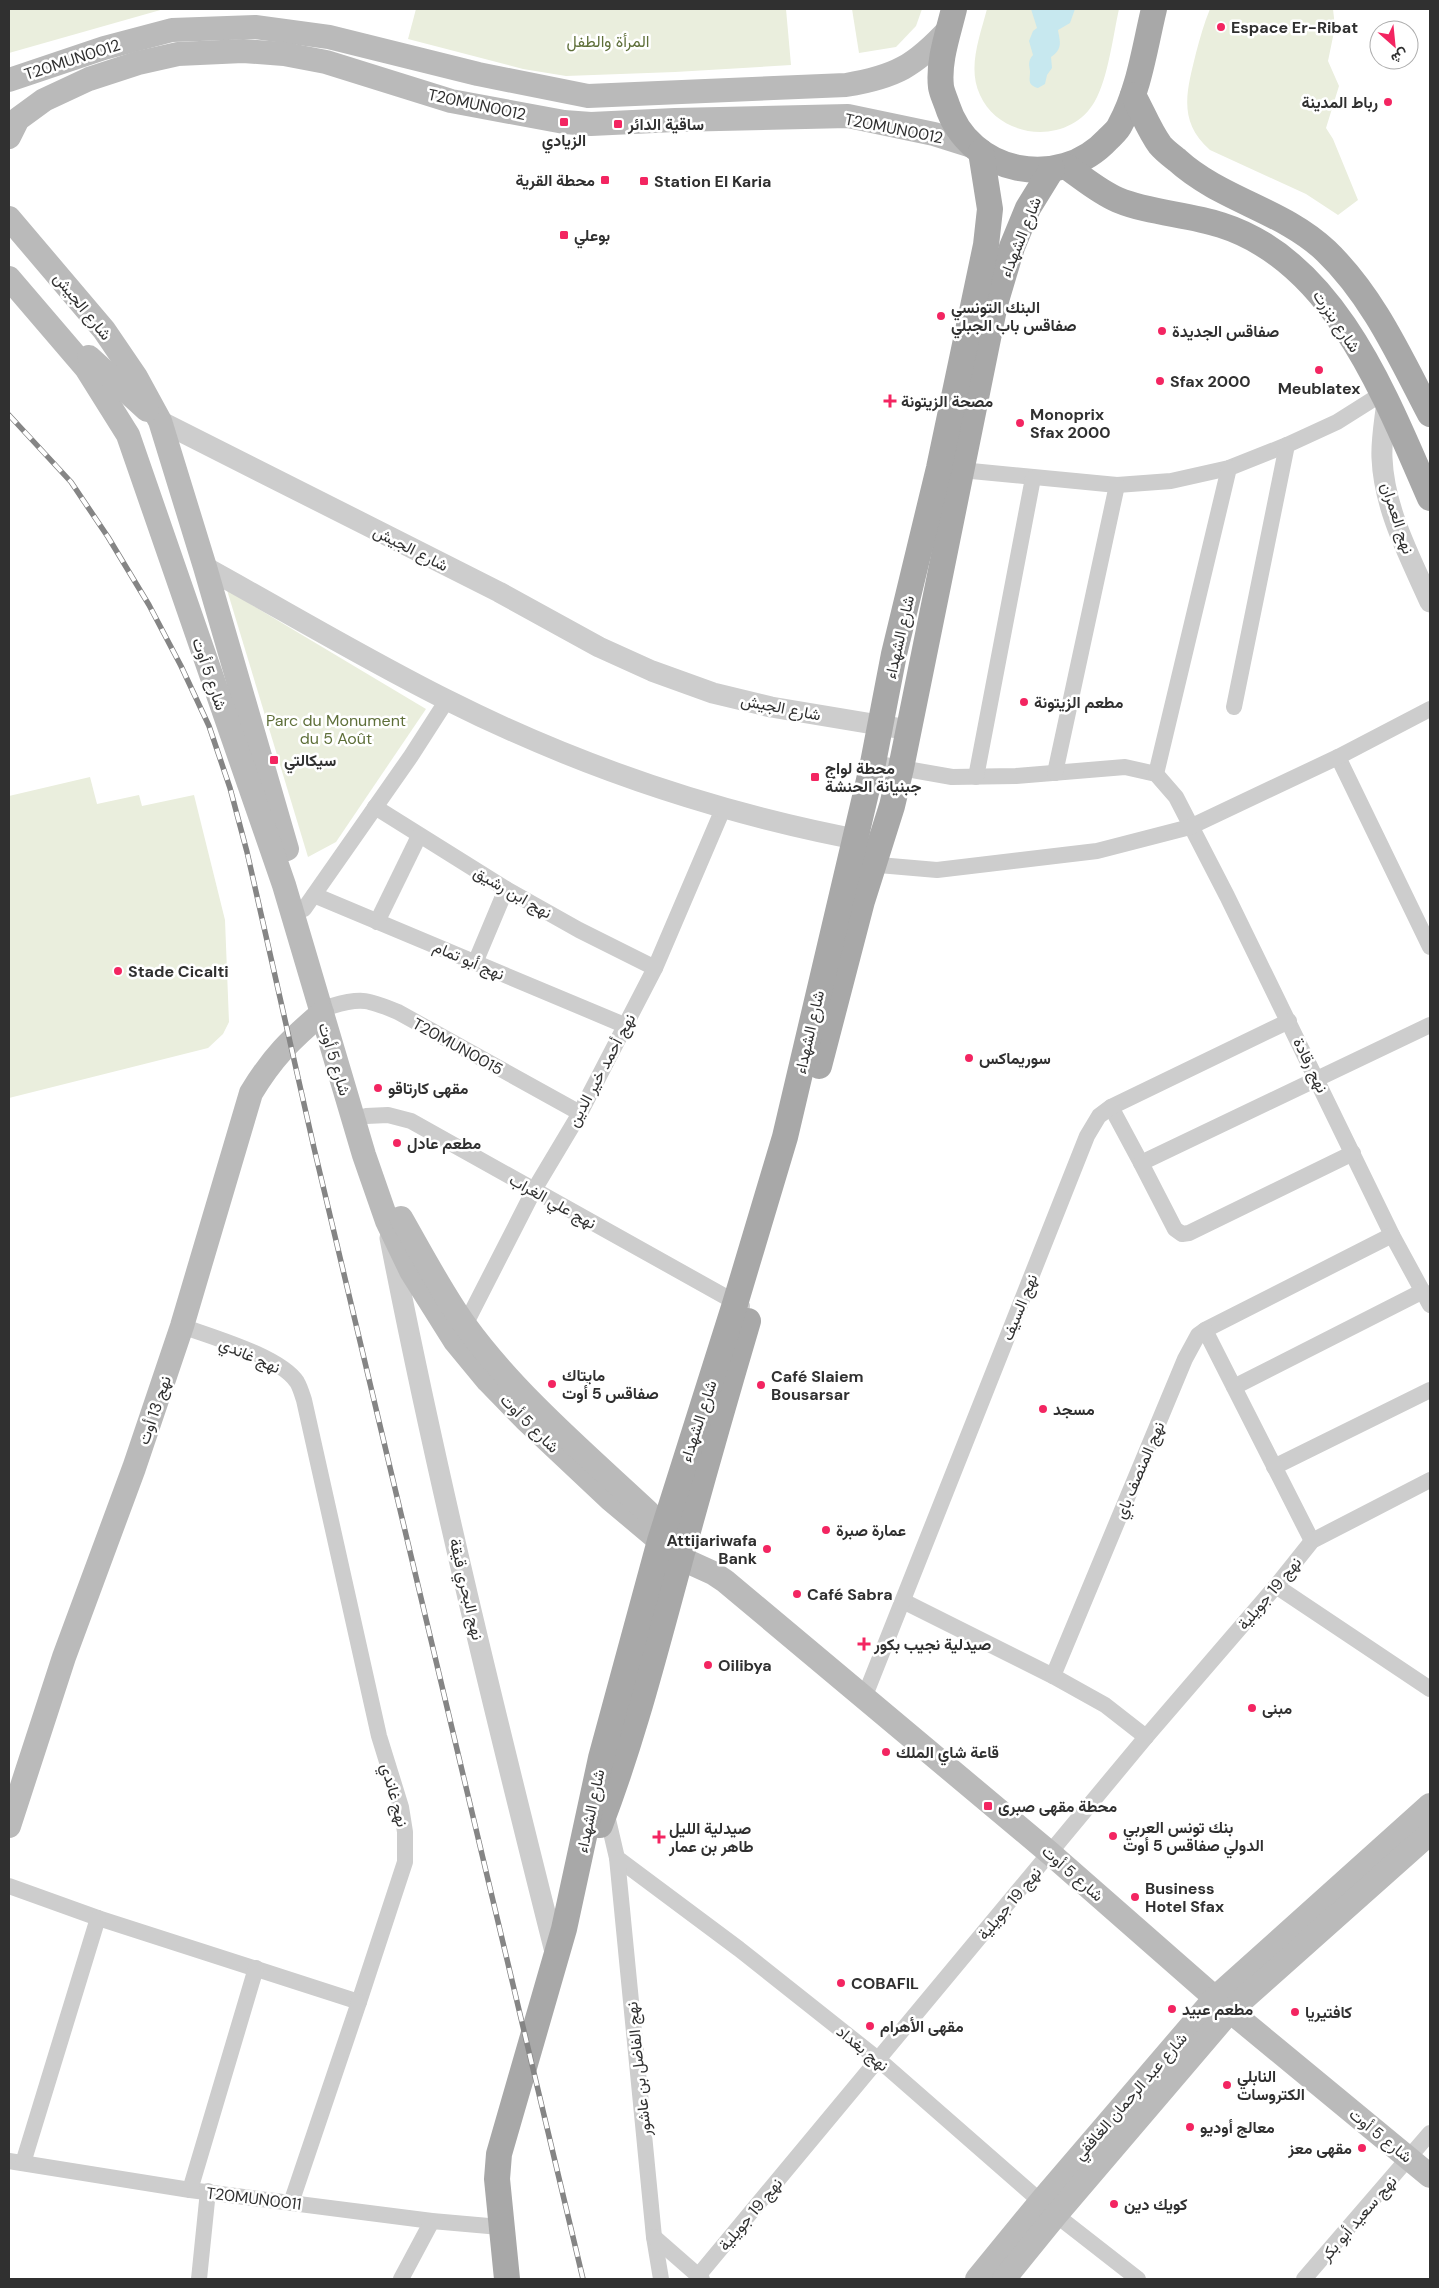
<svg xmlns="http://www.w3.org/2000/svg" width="1439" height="2288" viewBox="0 0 1439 2288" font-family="'DM Sans',Vazirmatn,sans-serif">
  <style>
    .green { fill: #eaeedd }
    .water { fill: #c7e8ef }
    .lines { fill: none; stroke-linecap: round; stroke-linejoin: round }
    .minor { stroke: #cdcdcd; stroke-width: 16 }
    .tertiary { stroke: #cdcdcd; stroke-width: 21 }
    .secondary { stroke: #bababa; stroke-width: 24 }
    .primary { stroke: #a8a8a8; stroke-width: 26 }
    .rail-casing { stroke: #858585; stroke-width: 5.5 }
    .rail { stroke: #fff; stroke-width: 4; stroke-dasharray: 11; stroke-linecap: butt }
    .poi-dot { fill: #f32561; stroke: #fff; stroke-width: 2 }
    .labels { text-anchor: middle; stroke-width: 5; stroke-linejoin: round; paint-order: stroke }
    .poi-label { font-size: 16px; font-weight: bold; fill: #303030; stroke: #fff; text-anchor: start }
    .park-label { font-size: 16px; fill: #5e6f39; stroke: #fff }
    .street-label { font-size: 16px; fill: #303030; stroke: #fff }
  </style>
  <rect width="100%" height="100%" fill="#fff"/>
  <g class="green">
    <path d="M9 9H164L9 53Z"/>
    <path d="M416 9H786L791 65 675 72 566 76 523 69 408 39Z"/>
    <path d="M852 9H922L916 26 896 47 859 53Z"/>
    <path d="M987 9H1119C1113 36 1108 78 1095 101 1070 146 1000 140 980 95 967 68 980 36 987 9Z"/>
    <path d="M1210 9H1333L1335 27 1328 61 1339 86 1326 128 1333 139 1358 200 1338 215 1306 194 1210 150C1177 121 1187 90 1196 53 1200 38 1204 23 1210 9Z"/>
    <path d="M227 590 426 709 336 842 308 857Z"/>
    <path d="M90 777 97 804 139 795 142 806 194 795 225 920 229 1022 223 1034 208 1048 9 1098V796Z"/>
  </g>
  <path class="water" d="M1031 9H1075L1070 23 1058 30C1060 42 1063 49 1051 57L1052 68 1047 75 1045 84 1038 88C1027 85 1030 80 1030 71 1029 64 1028 61 1033 55L1029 41 1033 31 1037 28Z"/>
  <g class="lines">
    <g class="minor">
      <path d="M961 470 1117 485 1171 481 1229 468 1287 445 1337 422 1383 393"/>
      <path d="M1234 707 1287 445"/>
      <path d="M1338 757 1430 947"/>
      <path d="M873 763 952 777 1016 776 1125 767 1156 774 1176 797 1227 896 1392 1235 1430 1305"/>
      <path d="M1055 773 1117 485"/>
      <path d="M1156 774 1229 468"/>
      <path d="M976 777 1033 478"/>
      <path d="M375 807 506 889 579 930 655 968"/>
      <path d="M867 864 937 870 1097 851 1190 827 1338 757 1430 709"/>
      <path d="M314 895 624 1025"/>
      <path d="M304 909 411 756 447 700"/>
      <path d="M377 922 419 836"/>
      <path d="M475 963 506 889"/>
      <path d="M332 1006C362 997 369 1000 398 1012L580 1113"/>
      <path d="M1111 1107 1141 1163 1430 1025"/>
      <path d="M366 1116 388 1115 411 1121 742 1306"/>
      <path d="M1141 1163 1175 1229 1182 1234 1189 1233 1353 1153"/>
      <path d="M465 1325 534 1190 580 1113 655 968 723 809"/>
      <path d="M1205 1330 1392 1235"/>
      <path d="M1234 1387 1423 1291"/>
      <path d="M1274 1467 1430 1390"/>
      <path d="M1276 1586 1430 1689"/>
      <path d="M903 1601 1053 1676 1185 1359 1198 1335 1205 1330 1312 1541"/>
      <path d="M1053 1676 1105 1705 1146 1737"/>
      <path d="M864 1698 1087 1136 1099 1116 1111 1107 1289 1021"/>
      <path d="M606 1811 617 1858 739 1949 879 2060 1056 2215 1138 2279"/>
      <path d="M617 1858 654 2237 661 2279"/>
      <path d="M9 1886 98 1918 359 2002 405 1862V1832L401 1807 379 1736 304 1400C302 1394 300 1387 297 1382 280 1356 211 1337 182 1326"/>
      <path d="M9 2161 190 2190 432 2221 500 2227"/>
      <path d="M23 2163 98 1918"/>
      <path d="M190 2190 256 1968"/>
      <path d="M291 2203 359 2002"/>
      <path d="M654 2237 702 2279"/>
      <path d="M698 2276 1146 1737 1276 1586 1312 1541 1430 1480"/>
      <path d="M199 2279 208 2191"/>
      <path d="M401 2279 432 2221"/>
      <path d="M1304 2279 1430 2133"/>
    </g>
    <g class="tertiary">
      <path d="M1387 401C1385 420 1381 440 1382 458 1384 509 1410 557 1430 602"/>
      <path d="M160 421 499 592 599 647 652 671 713 693 771 707 909 730"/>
      <path d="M205 567C285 611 365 659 447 700 580 767 724 815 871 842"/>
      <path d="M390 1238C437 1479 496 1718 556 1956"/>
    </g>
    <g class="secondary">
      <path d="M9 80 104 48 172 30 255 27 329 37 478 74 588 96 846 85C895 77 915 66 949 29"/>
      <path d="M9 137 18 119 44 100 89 79 138 63 178 54 243 51 284 54 326 62 451 101 564 122 591 124 675 120 848 116 934 134 972 146"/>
      <path d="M9 218 104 330 136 377 160 421 205 567 287 849"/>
      <path d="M9 278 86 368 128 435 284 885 364 1155 387 1221 411 1271 455 1341 488 1381 525 1419 610 1499 660 1541 680 1558 713 1573 725 1581 1051 1854 1230 2011 1430 2176"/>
      <path d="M89 357 147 410"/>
      <path d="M401 1218C421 1253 442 1293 465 1325 514 1393 587 1455 648 1512"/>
      <path d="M9 1826 64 1657 134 1468 182 1326 251 1093C272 1058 291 1039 322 1013"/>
      <path d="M977 2279 1041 2201 1215 1998 1430 1805"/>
      <path d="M1004 2279 1056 2215 1230 2011 1430 1833"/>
    </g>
    <g class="primary">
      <path d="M954 9C948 34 938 61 941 87 942 93 945 99 947 105 969 174 1059 192 1108 139 1112 135 1118 130 1120 125 1139 91 1145 46 1154 9"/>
      <path d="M1133 95C1142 111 1149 130 1160 145 1165 151 1172 156 1177 160 1221 200 1283 210 1326 251 1373 296 1400 357 1430 414"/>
      <path d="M1067 167C1083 178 1099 192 1118 200 1149 213 1188 214 1221 225 1335 261 1386 398 1430 498"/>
      <path d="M819 1066 862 901 892 806 901 768 995 304 1012 247 1028 208 1052 169"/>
      <path d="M600 1825C630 1747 651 1667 673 1586 697 1497 722 1409 748 1321"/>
      <path d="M507 2279 497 2179 499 2154 564 1929 601 1758 660 1541 735 1304 785 1137 873 763 894 654 939 468 986 245 990 209 981 152"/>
    </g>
    <g class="rail-casing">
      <path id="rail" d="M9 415 71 482 108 537 149 605 181 666 209 726 230 788 247 852 314 1148 583 2279"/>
    </g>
    <use href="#rail" class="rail"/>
  </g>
  <g class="poi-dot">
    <circle cx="1221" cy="27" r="5"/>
    <circle cx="1388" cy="102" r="5"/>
    <rect x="559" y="117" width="10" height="10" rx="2.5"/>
    <rect x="613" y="119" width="10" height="10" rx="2.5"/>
    <rect x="600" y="175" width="10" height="10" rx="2.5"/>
    <rect x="639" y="176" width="10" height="10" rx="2.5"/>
    <rect x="559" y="230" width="10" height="10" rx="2.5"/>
    <circle cx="941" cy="316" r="5"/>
    <circle cx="1162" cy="331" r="5"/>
    <circle cx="1319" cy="370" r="5"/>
    <circle cx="1160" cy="381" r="5"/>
    <path d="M887.5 393.5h5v5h5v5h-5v5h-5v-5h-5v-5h5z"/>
    <circle cx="1020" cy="423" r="5"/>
    <circle cx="1024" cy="702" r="5"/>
    <rect x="269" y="755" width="10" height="10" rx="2.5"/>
    <rect x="810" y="772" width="10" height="10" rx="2.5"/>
    <circle cx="118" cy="971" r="5"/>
    <circle cx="969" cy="1058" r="5"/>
    <circle cx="378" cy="1088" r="5"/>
    <circle cx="397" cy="1143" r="5"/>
    <circle cx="552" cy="1384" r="5"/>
    <circle cx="761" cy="1385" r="5"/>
    <circle cx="1043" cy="1409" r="5"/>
    <circle cx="826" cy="1530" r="5"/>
    <circle cx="767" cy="1549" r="5"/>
    <circle cx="797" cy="1594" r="5"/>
    <path d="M861.5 1636.5h5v5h5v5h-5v5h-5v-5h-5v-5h5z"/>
    <circle cx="708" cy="1665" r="5"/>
    <circle cx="1252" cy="1708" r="5"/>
    <circle cx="886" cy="1752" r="5"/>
    <rect x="983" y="1801" width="10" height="10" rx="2.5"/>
    <circle cx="1113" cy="1836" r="5"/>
    <path d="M656.5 1829.5h5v5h5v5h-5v5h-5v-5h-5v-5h5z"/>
    <circle cx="1135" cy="1897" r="5"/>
    <circle cx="841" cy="1983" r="5"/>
    <circle cx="1172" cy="2009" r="5"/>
    <circle cx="1295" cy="2012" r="5"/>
    <circle cx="870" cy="2026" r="5"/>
    <circle cx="1227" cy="2085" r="5"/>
    <circle cx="1190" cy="2127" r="5"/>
    <circle cx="1362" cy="2148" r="5"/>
    <circle cx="1114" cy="2204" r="5"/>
  </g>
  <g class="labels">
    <g class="poi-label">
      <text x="1231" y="33">Espace Er-Ribat</text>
      <text x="1378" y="108" text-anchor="end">رباط المدينة</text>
      <text x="628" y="130">ساقية الدائر</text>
      <text x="564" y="146" text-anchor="middle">الزيادي</text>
      <text x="595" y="186" text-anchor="end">محطة القرية</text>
      <text x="654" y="187">Station El Karia</text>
      <text x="574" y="241">بوعلي</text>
      <text x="951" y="313">البنك التونسي<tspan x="951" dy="18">صفاقس باب الجبلي</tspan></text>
      <text x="1172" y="337">صفاقس الجديدة</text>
      <text x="1170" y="387">Sfax 2000</text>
      <text x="1319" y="394" text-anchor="middle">Meublatex</text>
      <text x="901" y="407">مصحة الزيتونة</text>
      <text x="1030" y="420">Monoprix<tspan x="1030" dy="18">Sfax 2000</tspan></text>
      <text x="1034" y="708">مطعم الزيتونة</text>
      <text x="284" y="766">سيكالتي</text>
      <text x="825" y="774">محطة لواج<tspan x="825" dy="18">جبنيانة الحنشة</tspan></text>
      <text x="128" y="977">Stade Cicalti</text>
      <text x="979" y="1064">سوريماكس</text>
      <text x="388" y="1094">مقهى كارتاقو</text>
      <text x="407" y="1149">مطعم عادل</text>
      <text x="562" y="1381">مايتاك<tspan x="562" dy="18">صفاقس 5 أوت</tspan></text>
      <text x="771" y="1382">Café Slaiem<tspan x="771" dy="18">Bousarsar</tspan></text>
      <text x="1053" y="1415">مسجد</text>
      <text x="836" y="1536">عمارة صبرة</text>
      <text x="757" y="1546" text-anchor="end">Attijariwafa<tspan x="757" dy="18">Bank</tspan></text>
      <text x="807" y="1600">Café Sabra</text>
      <text x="874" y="1650">صيدلية نجيب بكور</text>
      <text x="718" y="1671">Oilibya</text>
      <text x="1262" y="1714">مبنى</text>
      <text x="896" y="1758">قاعة شاي الملك</text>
      <text x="998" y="1812">محطة مقهى صبرى</text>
      <text x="1123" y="1833">بنك تونس العربي<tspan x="1123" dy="18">الدولي صفاقس 5 أوت</tspan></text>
      <text x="669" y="1834">صيدلية الليل<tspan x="669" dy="18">طاهر بن عمار</tspan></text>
      <text x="1145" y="1894">Business<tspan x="1145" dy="18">Hotel Sfax</tspan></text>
      <text x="851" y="1989">COBAFIL</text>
      <text x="1182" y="2015">مطعم عبيد</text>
      <text x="1305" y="2018">كافتيريا</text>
      <text x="880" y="2032">مقهى الأهرام</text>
      <text x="1237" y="2082">النابلي<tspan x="1237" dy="18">الكتروسات</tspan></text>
      <text x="1200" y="2133">معالج أوديو</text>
      <text x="1352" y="2154" text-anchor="end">مقهى معز</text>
      <text x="1124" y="2210">كويك دين</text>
    </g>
    <g class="park-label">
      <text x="608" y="47">المرأة والطفل</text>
      <text x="336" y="726">Parc du Monument<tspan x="336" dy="18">du 5 Août</tspan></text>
    </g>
    <g class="street-label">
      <text transform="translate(72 59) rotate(-18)" y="6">T20MUN0012</text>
      <text transform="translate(477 104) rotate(12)" y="6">T20MUN0012</text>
      <text transform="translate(894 128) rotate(11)" y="6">T20MUN0012</text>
      <text transform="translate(1020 237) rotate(-68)" y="6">شارع الشهداء</text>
      <text transform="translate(83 306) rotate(51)" y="6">شارع الجيش</text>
      <text transform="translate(1337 321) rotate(56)" y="6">شارع بنزرت</text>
      <text transform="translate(1398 518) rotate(72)" y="6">نهج العمران</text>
      <text transform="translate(411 548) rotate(27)" y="6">شارع الجيش</text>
      <text transform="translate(899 637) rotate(-77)" y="6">شارع الشهداء</text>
      <text transform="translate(210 674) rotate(71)" y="6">شارع 5 أوت</text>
      <text transform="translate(781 707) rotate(11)" y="6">شارع الجيش</text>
      <text transform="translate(513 892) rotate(30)" y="6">نهج ابن رشيق</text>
      <text transform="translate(469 960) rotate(23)" y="6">نهج أبو تمام</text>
      <text transform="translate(809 1032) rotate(-77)" y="6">شارع الشهداء</text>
      <text transform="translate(458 1046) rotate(29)" y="6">T20MUN0015</text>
      <text transform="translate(335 1059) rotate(73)" y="6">شارع 5 أوت</text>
      <text transform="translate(1311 1065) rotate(64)" y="6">نهج رقادة</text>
      <text transform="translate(601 1070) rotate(-62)" y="6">نهج أحمد خير الدين</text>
      <text transform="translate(553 1201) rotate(29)" y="6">نهج علي الغراب</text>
      <text transform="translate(1019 1307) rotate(-68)" y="6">نهج السيف</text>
      <text transform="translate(250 1355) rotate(24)" y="6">نهج غاندي</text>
      <text transform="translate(154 1410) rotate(-71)" y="6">نهج 13 أوت</text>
      <text transform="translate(698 1421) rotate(-72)" y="6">شارع الشهداء</text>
      <text transform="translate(530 1423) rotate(45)" y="6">شارع 5 أوت</text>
      <text transform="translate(1139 1470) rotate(-67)" y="6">نهج المنصف باي</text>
      <text transform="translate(467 1589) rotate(77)" y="6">نهج البحري قيقة</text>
      <text transform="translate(1269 1593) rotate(-50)" y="6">نهج 19 جويلية</text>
      <text transform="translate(395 1795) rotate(75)" y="6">نهج غاندي</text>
      <text transform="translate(590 1811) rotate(-78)" y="6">شارع الشهداء</text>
      <text transform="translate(1073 1873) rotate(41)" y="6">شارع 5 أوت</text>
      <text transform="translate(1009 1903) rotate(-50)" y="6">نهج 19 جويلية</text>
      <text transform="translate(863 2048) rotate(39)" y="6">نهج بغداد</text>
      <text transform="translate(638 2069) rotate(-96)" y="6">نهج الفاضل بن عاشور</text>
      <text transform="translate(1130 2096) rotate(-49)" y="6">شارع عبد الرحمان الغافقي</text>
      <text transform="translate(1381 2135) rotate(39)" y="6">شارع 5 أوت</text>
      <text transform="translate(254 2198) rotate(7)" y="6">T20MUN0011</text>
      <text transform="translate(750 2214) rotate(-50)" y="6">نهج 19 جويلية</text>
      <text transform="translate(1358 2218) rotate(-49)" y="6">نهج سعيد أبو بكر</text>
    </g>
  </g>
  <rect width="1439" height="2288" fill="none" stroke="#303030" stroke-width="20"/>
  <g transform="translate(1394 45) rotate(153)"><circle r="24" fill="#ffffff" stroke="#acacac"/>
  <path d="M0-4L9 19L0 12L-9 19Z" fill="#f32561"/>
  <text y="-8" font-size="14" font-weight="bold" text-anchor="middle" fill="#303030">ش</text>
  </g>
</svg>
